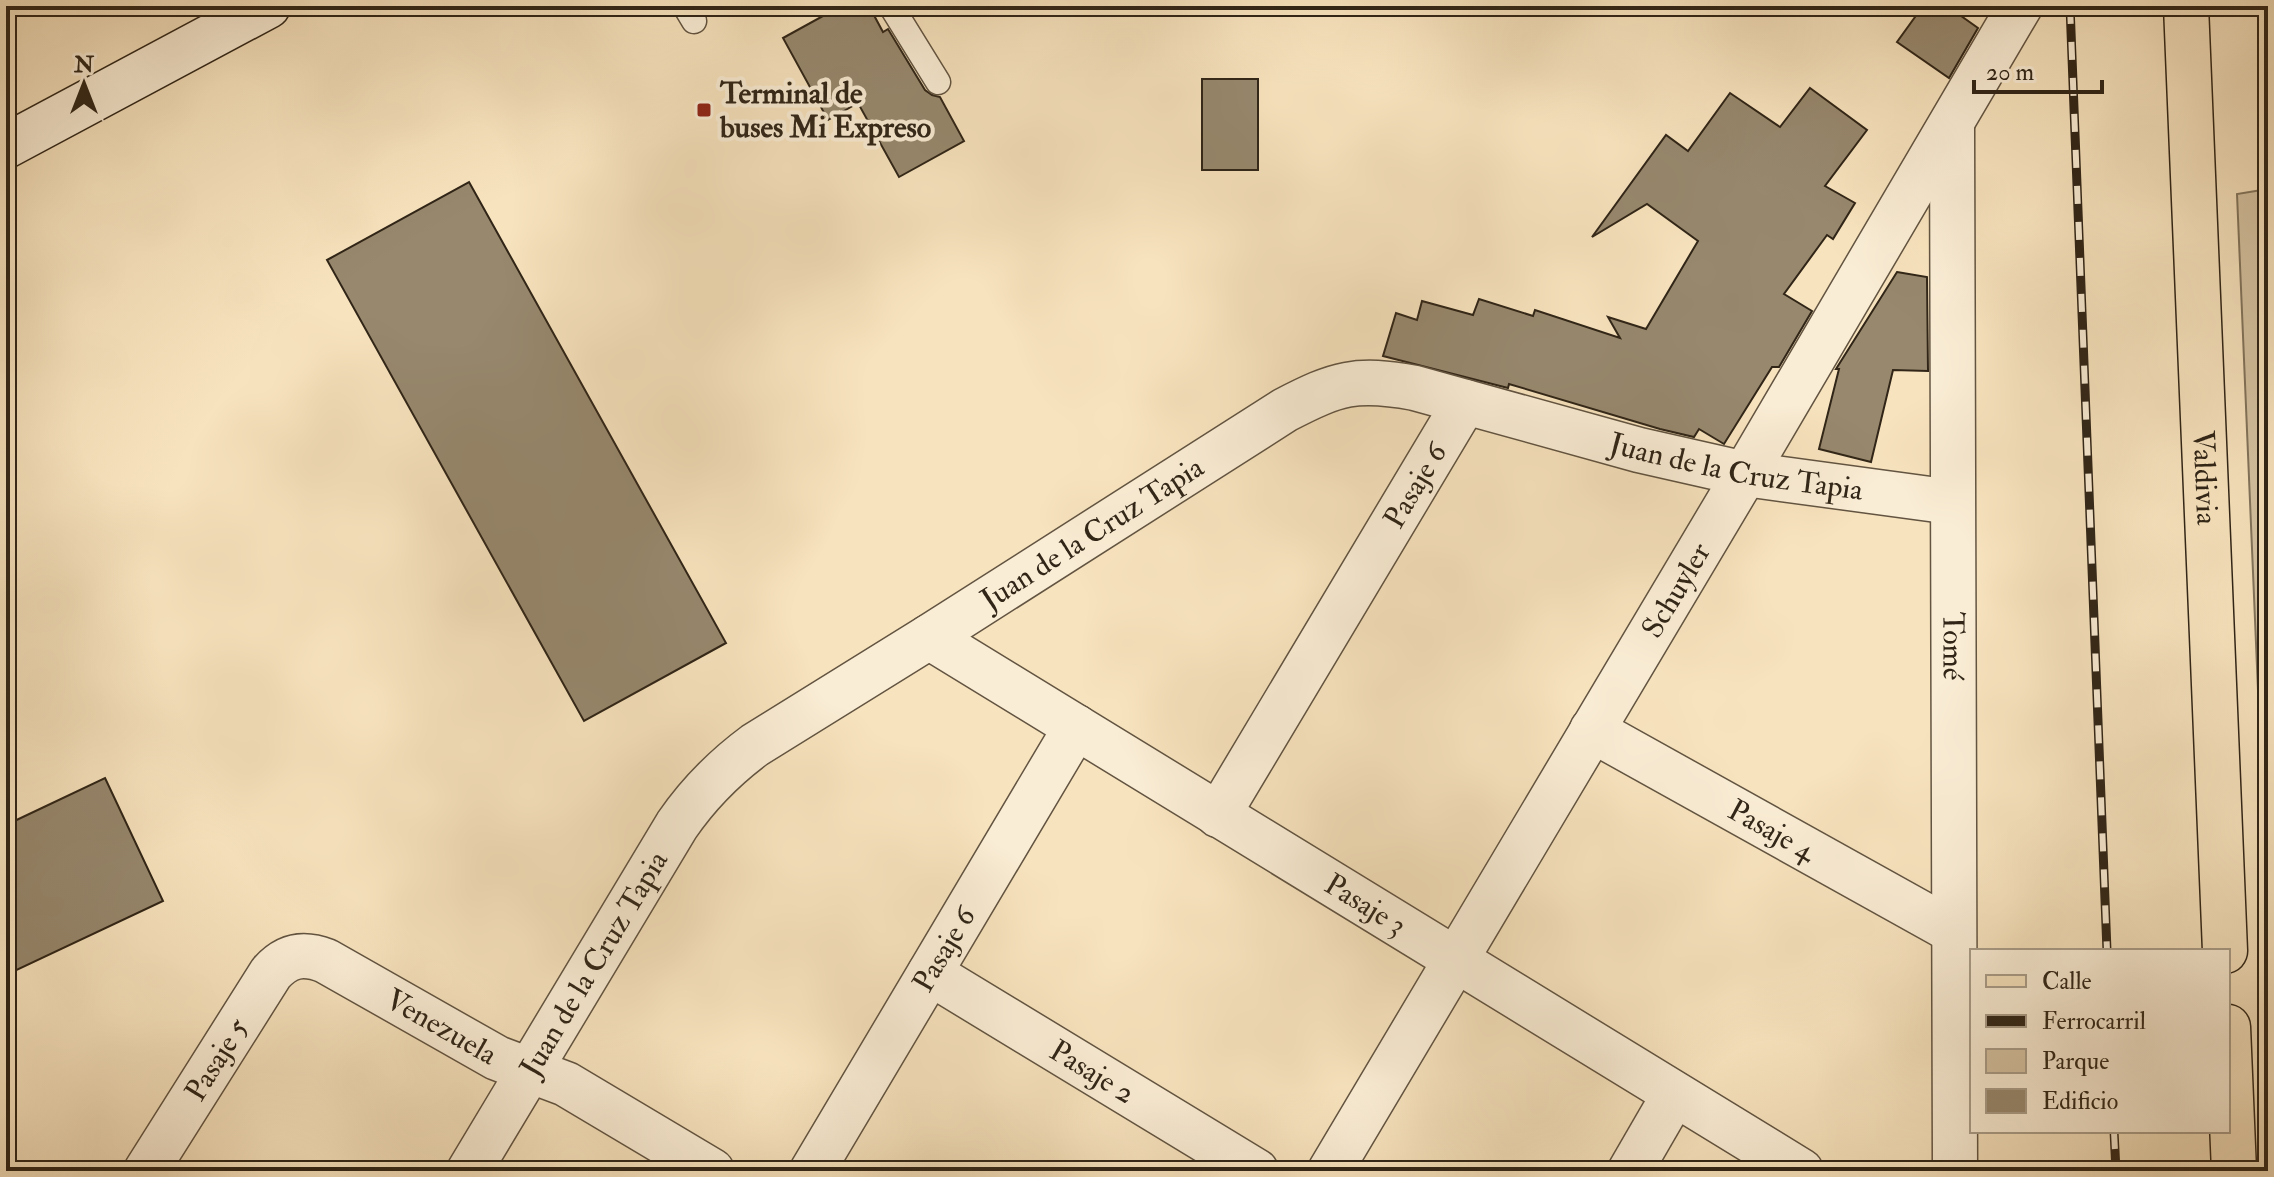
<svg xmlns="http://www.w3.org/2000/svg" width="2274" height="1177" viewBox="0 0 2274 1177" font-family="'IM FELL Double Pica',serif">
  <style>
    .green { fill: #d5c3a2; stroke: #82745c; stroke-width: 2 }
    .building { fill: #97886e; stroke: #302517; stroke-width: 2 }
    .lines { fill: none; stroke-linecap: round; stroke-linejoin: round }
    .lane-casing { stroke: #625441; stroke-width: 27 }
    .street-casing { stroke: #625441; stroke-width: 47 }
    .secondary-casing { stroke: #302517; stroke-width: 47 }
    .primary-casing { stroke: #302517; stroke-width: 47 }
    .lane { stroke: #faedd5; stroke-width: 24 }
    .street { stroke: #faedd5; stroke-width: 44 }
    .secondary { stroke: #faedd5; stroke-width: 44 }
    .primary { stroke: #f7e3be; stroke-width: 44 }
    .rail-casing { stroke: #302517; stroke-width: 9 }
    .rail { stroke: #faedd5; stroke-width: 6; stroke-dasharray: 18; stroke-linecap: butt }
    .poi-dot { fill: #8f2418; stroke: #faedd5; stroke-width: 3 }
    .labels { text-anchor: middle; stroke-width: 8; stroke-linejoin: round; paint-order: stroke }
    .poi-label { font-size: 30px; font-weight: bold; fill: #302517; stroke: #faedd5; text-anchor: start }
    .street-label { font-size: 30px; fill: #302517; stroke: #faedd5 }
  </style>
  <rect width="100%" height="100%" fill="#f7e3be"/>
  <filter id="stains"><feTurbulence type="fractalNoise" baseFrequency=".0025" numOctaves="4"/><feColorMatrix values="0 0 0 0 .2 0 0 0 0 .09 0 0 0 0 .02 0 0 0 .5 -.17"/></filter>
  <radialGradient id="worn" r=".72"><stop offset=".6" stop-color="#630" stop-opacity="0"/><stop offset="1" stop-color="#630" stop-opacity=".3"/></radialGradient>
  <path class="green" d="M2268 189V927L2237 194Z"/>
  <g class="building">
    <path d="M841 6H869L883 32 888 29 925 90 932 95 940 97 964 141 899 177 858 103 828 120 783 38Z"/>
    <path d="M1923 6H1947L1978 28 1949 78 1897 42Z"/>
    <rect x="1202" y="79" width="56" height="91"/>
    <path d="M1810 88 1867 130 1825 186 1855 203 1833 239 1827 235 1784 294 1812 311 1779 367H1772L1724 444 1699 429 1694 437 1660 429 1509 384 1508 388 1383 356 1396 313 1417 320 1422 301 1473 315 1479 299 1533 316 1535 310 1620 338 1608 317 1646 329 1698 241 1647 204 1592 237 1666 135 1688 151 1730 93 1780 127Z"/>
    <path d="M469 182 726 643 584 721 327 260Z"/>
    <path d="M1897 272 1927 277 1928 371 1893 370 1871 462 1819 449 1839 369H1836Z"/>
    <path d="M105 778 163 901 6 975V825Z"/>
  </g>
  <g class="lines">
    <g class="lane-casing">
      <g id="lane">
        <path d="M685 6 694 21"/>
        <path d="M891 6 938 82"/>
      </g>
    </g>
    <g class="street-casing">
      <g id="street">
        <path id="s1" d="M1952 124 1955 1171"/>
        <path id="s2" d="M929 637 1801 1171"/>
        <path id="s3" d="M1592 730 1953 931"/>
        <path id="s4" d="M1218 815 1465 402"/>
        <path id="s5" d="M930 973 1256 1171"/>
        <path id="s6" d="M146 1171 271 973C287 955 303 952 326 961L497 1058 566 1084 712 1171"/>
        <path id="s7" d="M469 1171 677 825C699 793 724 768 755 745L929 637 1285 410C1337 383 1356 377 1415 388L1639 450 1745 474 1952 502"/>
        <path id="s8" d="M812 1171 1076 727"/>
        <path id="s9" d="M1330 1171 1745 474 2020 6"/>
        <path d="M1630 1171 1674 1095"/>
      </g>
    </g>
    <g class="secondary-casing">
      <path id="secondary" d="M6 146 268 6"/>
    </g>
    <g class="primary-casing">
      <g id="primary">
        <path id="s10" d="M2186 6 2225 951"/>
        <path d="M2228 1027 2234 1171"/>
      </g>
    </g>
    <use href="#lane" class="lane"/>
    <use href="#street" class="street"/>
    <use href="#secondary" class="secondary"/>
    <use href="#primary" class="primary"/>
    <g class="rail-casing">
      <g id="rail">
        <path d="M2070 6 2107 951"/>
        <path d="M2114 1131 2116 1171"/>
      </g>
    </g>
    <use href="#rail" class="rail"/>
  </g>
  <rect class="poi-dot" x="696" y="102" width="16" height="16" rx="4"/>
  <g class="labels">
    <g class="poi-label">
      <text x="720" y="103">Terminal de<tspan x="720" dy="34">buses Mi Expreso</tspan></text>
    </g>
    <g class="street-label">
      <text dy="10" stroke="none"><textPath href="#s7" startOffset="1610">Juan de la Cruz Tapia</textPath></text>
      <text dy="10" stroke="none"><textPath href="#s10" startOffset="472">Valdivia</textPath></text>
      <text dy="10" stroke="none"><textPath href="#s4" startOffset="384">Pasaje 6</textPath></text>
      <text dy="10" stroke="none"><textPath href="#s7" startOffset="914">Juan de la Cruz Tapia</textPath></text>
      <text dy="10" stroke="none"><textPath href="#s9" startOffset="676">Schuyler</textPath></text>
      <text dy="10" stroke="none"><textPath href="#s1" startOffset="522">Tomé</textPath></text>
      <text dy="10" stroke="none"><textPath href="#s3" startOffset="206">Pasaje 4</textPath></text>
      <text dy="10" stroke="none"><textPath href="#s2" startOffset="512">Pasaje 3</textPath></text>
      <text dy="10" stroke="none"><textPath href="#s8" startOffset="258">Pasaje 6</textPath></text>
      <text dy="10" stroke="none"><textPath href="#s7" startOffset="242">Juan de la Cruz Tapia</textPath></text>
      <text dy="10" stroke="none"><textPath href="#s6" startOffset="428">Venezuela</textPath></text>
      <text dy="10" stroke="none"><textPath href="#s6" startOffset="132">Pasaje 5</textPath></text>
      <text dy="10" stroke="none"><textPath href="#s5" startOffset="190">Pasaje 2</textPath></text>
    </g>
  </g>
  <rect width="2274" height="1177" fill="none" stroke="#f7e3be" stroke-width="32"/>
  <rect x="8" y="8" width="2258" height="1161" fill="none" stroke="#302517" stroke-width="4"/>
  <rect x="16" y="16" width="2242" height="1145" fill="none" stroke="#302517" stroke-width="2"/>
  <rect x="1970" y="949" width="260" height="184" fill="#faedd5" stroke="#a99d89" stroke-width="2"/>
  <rect x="1986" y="975" width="40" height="12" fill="#f7e3be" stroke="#a99d89" stroke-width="2"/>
  <text x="2042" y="989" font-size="24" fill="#302517">Calle</text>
  <rect x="1986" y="1015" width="40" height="12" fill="#302517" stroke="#a99d89" stroke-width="2"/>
  <text x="2042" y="1029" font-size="24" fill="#302517">Ferrocarril</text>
  <rect x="1986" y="1049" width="40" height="24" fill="#d5c3a2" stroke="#a99d89" stroke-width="2"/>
  <text x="2042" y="1069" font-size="24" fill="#302517">Parque</text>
  <rect x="1986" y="1089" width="40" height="24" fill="#97886e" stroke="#a99d89" stroke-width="2"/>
  <text x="2042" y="1109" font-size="24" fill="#302517">Edificio</text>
  <g transform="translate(84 84)" stroke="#faedd5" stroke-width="6" paint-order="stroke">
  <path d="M0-6L14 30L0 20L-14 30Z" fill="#302517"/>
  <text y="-12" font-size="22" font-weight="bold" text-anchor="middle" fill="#302517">N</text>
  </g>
  <path d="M1974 80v12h128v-12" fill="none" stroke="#302517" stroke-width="4"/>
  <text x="1986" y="80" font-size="24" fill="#302517" stroke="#faedd5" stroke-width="6" paint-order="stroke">20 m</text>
  <rect width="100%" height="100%" filter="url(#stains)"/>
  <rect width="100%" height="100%" fill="url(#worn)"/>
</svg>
